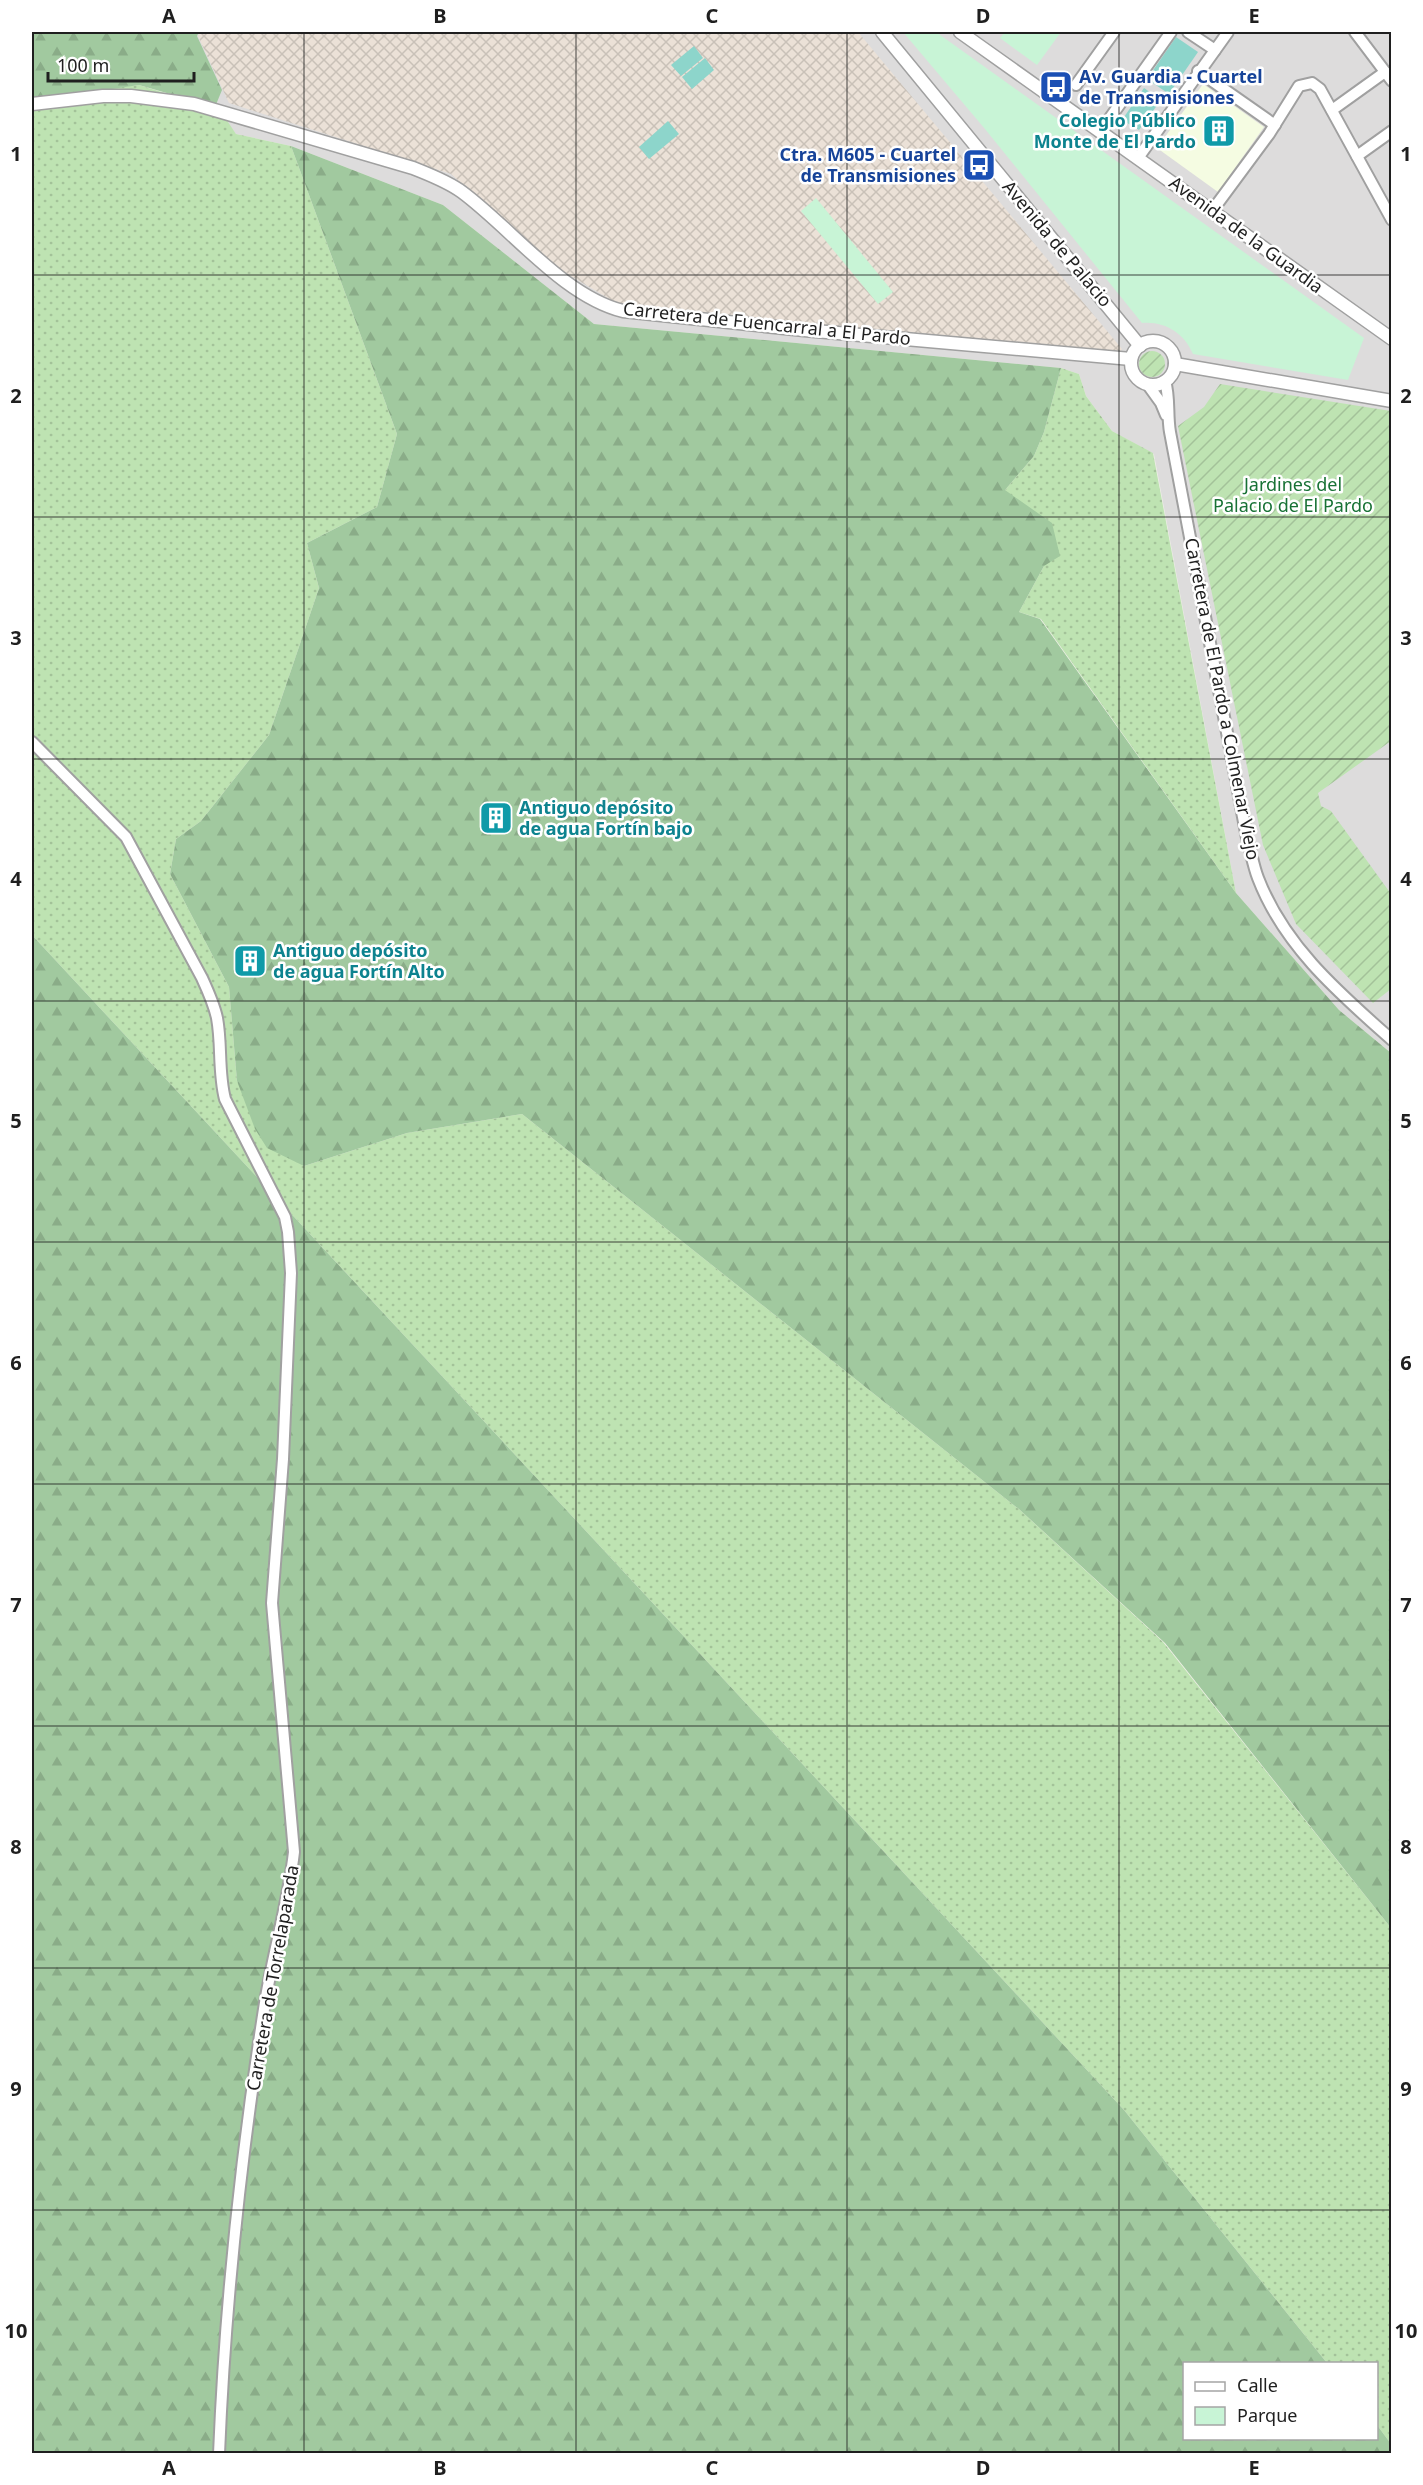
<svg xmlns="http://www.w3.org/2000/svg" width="1423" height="2485" viewBox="0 0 1423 2485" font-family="'Noto Sans',sans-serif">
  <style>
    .residential { fill: #dddcdc }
    .education { fill: #f5fce2 }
    .military { fill: url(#military-cross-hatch) }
    .grass { fill: url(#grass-dots) }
    .forest { fill: url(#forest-firs) }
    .park { fill: #c8f4d6 }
    .garden { fill: url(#garden-furrows) }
    .pitch { fill: #8dd5cb }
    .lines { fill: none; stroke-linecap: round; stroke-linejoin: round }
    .minor-casing { stroke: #a0a0a0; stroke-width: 14 }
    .tertiary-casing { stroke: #a0a0a0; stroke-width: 15 }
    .minor { stroke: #fff; stroke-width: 10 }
    .tertiary { stroke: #fff; stroke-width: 12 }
    .grid { fill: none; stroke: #1f1f1f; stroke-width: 1.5; stroke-opacity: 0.55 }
    .labels { text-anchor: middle; stroke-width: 5; stroke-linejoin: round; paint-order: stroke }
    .transit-label { font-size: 18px; font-weight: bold; fill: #164399; stroke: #fff; text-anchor: start }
    .culture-label { font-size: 18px; font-weight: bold; fill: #0d838f; stroke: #fff; text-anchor: start }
    .street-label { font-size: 18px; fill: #1f1f1f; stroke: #fff }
    .park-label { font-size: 18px; fill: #187235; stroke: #fff }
    .neatline { fill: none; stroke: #1f1f1f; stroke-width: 2 }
    .grid-label { font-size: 20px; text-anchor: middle; font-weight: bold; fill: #1f1f1f }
  </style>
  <defs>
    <pattern id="military-cross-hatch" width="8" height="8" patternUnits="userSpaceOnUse" patternTransform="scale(1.5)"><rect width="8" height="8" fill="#ebe1d7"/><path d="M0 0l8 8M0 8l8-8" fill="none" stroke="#c9c1b8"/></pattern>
    <pattern id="grass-dots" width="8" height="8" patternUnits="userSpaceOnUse" patternTransform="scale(1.5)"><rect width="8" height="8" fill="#bee3b2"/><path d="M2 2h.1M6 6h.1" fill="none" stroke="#a3c299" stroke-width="1.8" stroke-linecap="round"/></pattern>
    <pattern id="forest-firs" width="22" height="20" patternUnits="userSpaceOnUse" patternTransform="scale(1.5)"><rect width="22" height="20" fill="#a1c99f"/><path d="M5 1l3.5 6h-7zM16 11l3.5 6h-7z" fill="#8aac88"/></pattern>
    <pattern id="garden-furrows" width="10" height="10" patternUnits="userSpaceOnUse" patternTransform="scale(1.5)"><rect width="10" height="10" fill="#bee3b2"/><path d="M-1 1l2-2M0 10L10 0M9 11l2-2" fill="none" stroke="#a3c299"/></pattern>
  </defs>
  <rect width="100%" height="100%" fill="#eeeee6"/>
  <path class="residential" d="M199 32H1391V1053L1339 1010 1236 893 1154 454 1112 431 1086 396 1079 374 1061 368 594 324 443 205 291 146 236 134 215 107 197 36Z"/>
  <path class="education" d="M1203 84 1264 127 1218 192 1157 148Z"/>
  <path class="military" d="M200 32H858L1122 349 1118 355 623 307 554 266 451 174 229 103 198 36Z"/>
  <g class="grass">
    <path d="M139 85 220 110 236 134 291 146 397 434 377 507 307 543 319 588 269 735 201 821 176 839 170 874 229 987 237 1081 304 1166 407 1133 522 1114 1020 1510 1163 1642 1391 1928V2444L1377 2425 1376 2364 1327 2363 1124 2110 32 935V96Z"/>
    <path d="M1061 368 1079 374 1086 396 1112 431 1153 453 1236 893 1041 619 1019 612 1044 566 1005 490 1034 456 1044 432Z"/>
  </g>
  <g class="forest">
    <path d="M32 32H199L197 36 222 90 215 107 139 85 32 101Z"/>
    <path d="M291 146 443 205 594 324 1061 368 1044 432 1034 456 1005 490 1052 523 1060 556 1044 566 1019 612 1040 619 1236 893 1339 1010 1391 1053V1928L1165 1643 1020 1510 522 1114 407 1133 304 1166 267 1148 255 1129 237 1081 229 987 170 874 176 839 201 821 269 735 319 588 307 543 377 507 397 434Z"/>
    <path d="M32 935 1124 2110 1327 2363 1184 2364V2438H1376L1377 2425 1391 2444V2453H32Z"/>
  </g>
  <g class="park">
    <path d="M903 32H936L1364 338 1348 380 1193 354C1184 333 1165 321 1142 323L985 129Z"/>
    <path d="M1005 32H1061L1037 65 1000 38Z"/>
    <path d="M816 198 893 292 878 304 801 211Z"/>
  </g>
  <g class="garden">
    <circle cx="1152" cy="364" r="13"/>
    <path d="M1220 384 1391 411V741L1318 793 1321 806 1331 811 1391 894V989L1373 1003 1296 924 1263 845 1178 426 1204 407Z"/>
  </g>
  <g class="pitch">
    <path d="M1176 37 1198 52 1169 94 1147 79Z"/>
    <path d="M694 46 703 58 681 76 671 65Z"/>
    <path d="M705 58 714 70 692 89 682 77Z"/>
    <path d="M1144 88 1161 100 1139 130 1122 120Z"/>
    <path d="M668 121 679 134 649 159 639 147Z"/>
  </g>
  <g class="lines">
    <g class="minor-casing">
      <g id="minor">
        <path d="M1188 32 1215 50"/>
        <path d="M1355 32 1392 81"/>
        <path d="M1198 71 1275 125"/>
        <path d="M1076 85 1114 32"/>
        <path d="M1332 110 1385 72"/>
        <path d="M1100 132 1171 32"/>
        <path d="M1357 156 1392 131"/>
        <path d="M1138 158 1228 32"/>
        <path d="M1212 211 1269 134 1299 86 1312 83 1320 89 1392 220"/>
        <path d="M1165 381C1170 397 1167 415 1170 432L1247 838C1251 851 1253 865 1258 878 1284 946 1339 993 1392 1040"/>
        <path d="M1148 385 1161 403 1166 415"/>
        <path d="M32 742 126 837 202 978C208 991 214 1004 217 1018 222 1045 218 1072 225 1099L285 1217 288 1232 291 1273 283 1459 272 1603 294 1852C288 1905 272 1956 264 2009 241 2156 225 2305 219 2454"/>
      </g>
    </g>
    <g class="tertiary-casing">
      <g id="tertiary">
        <path d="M882 32 1140 346"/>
        <path d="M960 32 1392 339"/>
        <path d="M32 104 103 96H131L194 104 413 168C430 175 447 181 462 192 512 229 563 296 623 311L804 330 1131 359"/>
        <circle cx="1153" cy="363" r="22"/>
        <path d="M1175 364 1392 401"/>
      </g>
    </g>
    <use href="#minor" class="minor"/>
    <use href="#tertiary" class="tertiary"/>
  </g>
  <path class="grid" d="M304 32V2454M576 32V2454M847 32V2454M1119 32V2454M32 275H1392M32 517H1392M32 759H1392M32 1001H1392M32 1242H1392M32 1484H1392M32 1726H1392M32 1968H1392M32 2210H1392"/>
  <defs>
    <g id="bus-square" transform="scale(1.725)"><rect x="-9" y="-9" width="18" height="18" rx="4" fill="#1a4fb4" stroke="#fff"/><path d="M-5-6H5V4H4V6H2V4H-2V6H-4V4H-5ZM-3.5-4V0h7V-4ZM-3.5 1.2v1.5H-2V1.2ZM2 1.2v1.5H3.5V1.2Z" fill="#fff"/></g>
    <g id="building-square" transform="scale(1.725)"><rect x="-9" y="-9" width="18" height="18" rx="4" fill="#0f9aa8" stroke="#fff"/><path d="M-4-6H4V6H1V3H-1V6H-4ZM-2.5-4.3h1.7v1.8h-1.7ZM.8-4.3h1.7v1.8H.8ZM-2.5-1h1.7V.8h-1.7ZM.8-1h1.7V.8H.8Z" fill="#fff"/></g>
  </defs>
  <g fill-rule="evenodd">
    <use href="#bus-square" x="1056" y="87"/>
    <use href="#building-square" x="1219" y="131"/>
    <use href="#bus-square" x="979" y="165"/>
    <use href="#building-square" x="496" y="818"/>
    <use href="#building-square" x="250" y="961"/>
  </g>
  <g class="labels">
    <g class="transit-label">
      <text x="1079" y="83">Av. Guardia - Cuartel<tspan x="1079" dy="21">de Transmisiones</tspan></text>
      <text x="956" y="161" text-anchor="end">Ctra. M605 - Cuartel<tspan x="956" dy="21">de Transmisiones</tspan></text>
    </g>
    <g class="culture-label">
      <text x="1196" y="127" text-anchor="end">Colegio Público<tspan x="1196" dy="21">Monte de El Pardo</tspan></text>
      <text x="519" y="814">Antiguo depósito<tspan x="519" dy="21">de agua Fortín bajo</tspan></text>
      <text x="273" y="957">Antiguo depósito<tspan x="273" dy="21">de agua Fortín Alto</tspan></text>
    </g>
    <g class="street-label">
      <text transform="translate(1246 235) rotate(36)" y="6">Avenida de la Guardia</text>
      <text transform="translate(1057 244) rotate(50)" y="6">Avenida de Palacio</text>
      <text transform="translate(767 324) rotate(6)" y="6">Carretera de Fuencarral a El Pardo</text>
      <text transform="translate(1222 699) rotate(79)" y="6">Carretera de El Pardo a Colmenar Viejo</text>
      <text transform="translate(273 1978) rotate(-80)" y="6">Carretera de Torrelaparada</text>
    </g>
    <g class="park-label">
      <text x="1293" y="491">Jardines del<tspan x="1293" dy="21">Palacio de El Pardo</tspan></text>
    </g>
  </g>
  <rect width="1423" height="2485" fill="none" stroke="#ffffff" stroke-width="66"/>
  <rect x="1183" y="2362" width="195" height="78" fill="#ffffff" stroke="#a5a5a5" stroke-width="1.5"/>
  <rect x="1195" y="2382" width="30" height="9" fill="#ffffff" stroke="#a5a5a5" stroke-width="1.5"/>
  <text x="1237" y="2392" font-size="18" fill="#1f1f1f">Calle</text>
  <rect x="1195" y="2407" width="30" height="18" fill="#c8f4d6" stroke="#a5a5a5" stroke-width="1.5"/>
  <text x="1237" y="2422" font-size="18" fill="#1f1f1f">Parque</text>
  <path d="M48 72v9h146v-9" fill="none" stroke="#1f1f1f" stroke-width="3"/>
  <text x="57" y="72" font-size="18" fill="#1f1f1f" stroke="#ffffff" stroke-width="4.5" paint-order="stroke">100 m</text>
  <rect x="33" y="33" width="1357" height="2419" class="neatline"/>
  <g class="grid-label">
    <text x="169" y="23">A</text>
    <text x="440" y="23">B</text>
    <text x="712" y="23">C</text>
    <text x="983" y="23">D</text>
    <text x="1254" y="23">E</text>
    <text x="16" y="161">1</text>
    <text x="1406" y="161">1</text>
    <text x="16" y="403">2</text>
    <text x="1406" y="403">2</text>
    <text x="16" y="645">3</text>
    <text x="1406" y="645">3</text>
    <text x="16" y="886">4</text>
    <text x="1406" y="886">4</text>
    <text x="16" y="1128">5</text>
    <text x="1406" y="1128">5</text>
    <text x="16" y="1370">6</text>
    <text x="1406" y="1370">6</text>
    <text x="16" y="1612">7</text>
    <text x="1406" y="1612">7</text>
    <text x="16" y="1854">8</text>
    <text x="1406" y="1854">8</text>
    <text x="16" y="2096">9</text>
    <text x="1406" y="2096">9</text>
    <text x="16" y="2338">10</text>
    <text x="1406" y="2338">10</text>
    <text x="169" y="2475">A</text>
    <text x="440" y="2475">B</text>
    <text x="712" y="2475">C</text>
    <text x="983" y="2475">D</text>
    <text x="1254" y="2475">E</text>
  </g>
</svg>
